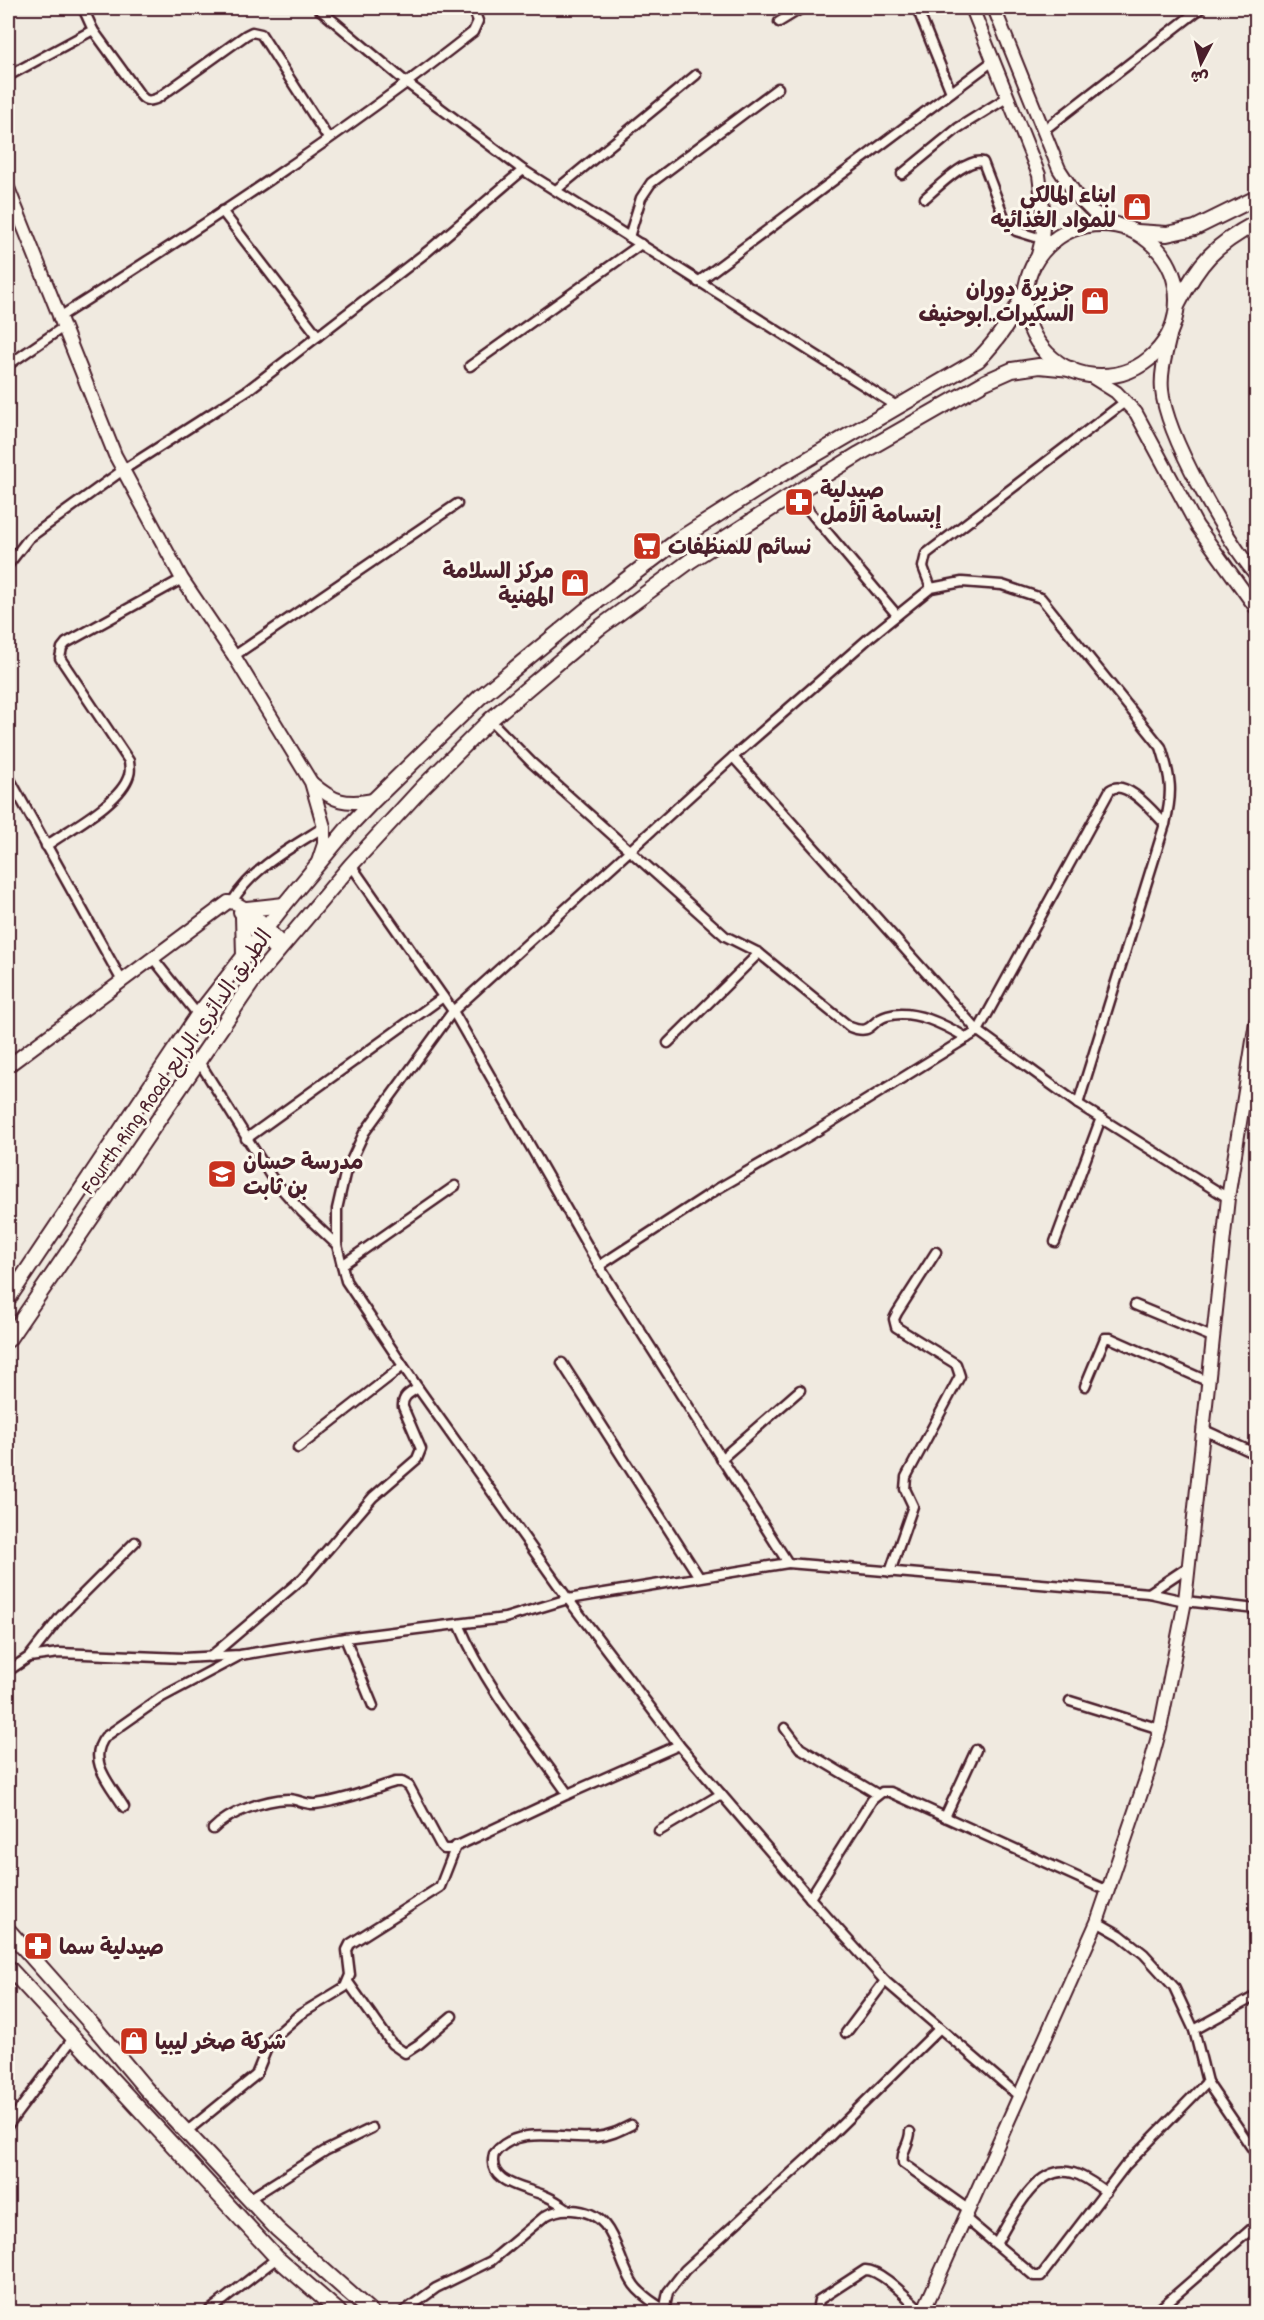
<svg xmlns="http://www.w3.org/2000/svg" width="1264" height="2320" viewBox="0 0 1264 2320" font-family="Dekko,'Playpen Sans Arabic',sans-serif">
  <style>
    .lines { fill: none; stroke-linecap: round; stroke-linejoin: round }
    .street-casing { stroke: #4a1f2b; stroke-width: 13 }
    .secondary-casing { stroke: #4a1f2b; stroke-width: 16 }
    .primary-casing { stroke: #4a1f2b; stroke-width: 18 }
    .street { stroke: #fbf7ec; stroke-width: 8 }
    .secondary { stroke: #fbf7ec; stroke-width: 12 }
    .primary { stroke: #fbf7ec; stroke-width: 14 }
    .labels { text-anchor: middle; stroke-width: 6; stroke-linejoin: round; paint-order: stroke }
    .poi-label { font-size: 22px; font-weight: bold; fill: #4a1f2b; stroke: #fbf7ec; text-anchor: start }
    .street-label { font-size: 22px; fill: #4a1f2b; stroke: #fbf7ec }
  </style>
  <rect width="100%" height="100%" fill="#f0eae0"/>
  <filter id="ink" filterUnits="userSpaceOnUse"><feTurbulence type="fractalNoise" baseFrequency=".0167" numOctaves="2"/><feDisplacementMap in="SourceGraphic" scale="12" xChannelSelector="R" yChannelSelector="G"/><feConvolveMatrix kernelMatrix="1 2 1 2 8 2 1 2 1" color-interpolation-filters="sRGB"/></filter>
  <g filter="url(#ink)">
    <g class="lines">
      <g class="street-casing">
        <g id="street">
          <path d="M83 8 93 30"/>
          <path d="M318 8 407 83 523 170 898 407"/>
          <path d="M917 8 951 92"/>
          <path d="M779 22 802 8"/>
          <path d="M8 76 93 30 141 96C146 102 151 101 158 98L246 35 252 32 261 34 328 138"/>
          <path d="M1044 130 1201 8"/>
          <path d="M902 174 958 128 1008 97"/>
          <path d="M556 190 696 75"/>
          <path d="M925 198C937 188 967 157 983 162L1006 222 1016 231 1042 239"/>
          <path d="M222 211 318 336"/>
          <path d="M629 237 641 198 651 183 778 88"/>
          <path d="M698 282 993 61"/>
          <path d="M58 318C200 228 341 136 473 32L478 21 473 8"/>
          <path d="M8 365 62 328"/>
          <path d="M470 366 641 244"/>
          <path d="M795 494 897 615"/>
          <path d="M8 565 29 538 123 470 248 390 428 251 523 170"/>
          <path d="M931 588 923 567 926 554 1126 401"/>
          <path d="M234 656 457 504"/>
          <path d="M490 720 532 763 725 936 759 953 850 1027C873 1036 869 1021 887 1016 913 1008 945 1025 967 1038"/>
          <path d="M733 757 978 1031 1078 1104 1228 1198"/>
          <path d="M8 776 122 981"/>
          <path d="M46 846C69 829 121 803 129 775 131 770 129 765 129 761L60 658 62 648 66 643 182 579"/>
          <path d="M351 865 453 1011 599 1266 788 1563 1149 1593 1185 1601 1256 1609"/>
          <path d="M232 902C252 868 292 847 324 827"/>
          <path d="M152 957 198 1015"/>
          <path d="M668 1043 759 953"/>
          <path d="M198 1060 272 1178 302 1212 337 1245"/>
          <path d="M246 1139 443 997"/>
          <path d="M1055 1242 1101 1118"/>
          <path d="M342 1265 455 1186"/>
          <path d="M599 1266 719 1188 807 1137 978 1031 1110 790C1126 778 1154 813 1165 824"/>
          <path d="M1135 1305 1212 1337"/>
          <path d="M562 1363 699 1577"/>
          <path d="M1085 1386 1105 1338H1110L1207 1381"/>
          <path d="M1202 1429 1256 1454"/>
          <path d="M298 1448 403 1366"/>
          <path d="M721 1459 800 1390"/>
          <path d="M890 1572 913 1506 905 1489 906 1477 960 1376 956 1364 896 1327 894 1319 897 1313 936 1252"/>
          <path d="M1149 1593 1188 1567"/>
          <path d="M459 1624C485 1686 529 1739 568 1794"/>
          <path d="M345 1638 373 1706"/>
          <path d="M29 1657 61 1616 135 1542"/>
          <path d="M210 1657 303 1578 373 1497 417 1459 421 1449 403 1407C402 1396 410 1393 418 1388"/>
          <path d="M8 1671 29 1657 59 1653 183 1658 240 1655 345 1638 505 1618 568 1599 788 1563"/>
          <path d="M1070 1701 1160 1729"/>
          <path d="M785 1728 800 1748 877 1794"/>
          <path d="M124 1807C111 1785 86 1761 105 1737L162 1697 237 1657"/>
          <path d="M945 1817 976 1750"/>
          <path d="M213 1829C229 1812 264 1800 288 1799 297 1799 306 1805 315 1804 342 1801 370 1790 395 1782H402L409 1786 441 1846 444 1849H451L568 1794 679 1745"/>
          <path d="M659 1831 721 1794"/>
          <path d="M810 1898 872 1800 882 1792H890L1108 1891"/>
          <path d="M1097 1922 1120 1935 1144 1954 1174 1987 1194 2030 1207 2082 1256 2154"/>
          <path d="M348 1982 392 2044 405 2053 419 2044 452 2016"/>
          <path d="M1194 2030 1256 1996"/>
          <path d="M846 2033 885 1981"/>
          <path d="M1020 2097 885 1981 810 1898 679 1745 568 1599 418 1388 346 1281 337 1245V1209L345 1174 364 1133 453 1011 733 757 869 638 931 588 962 582 1002 585 1041 598 1161 747C1171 778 1173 792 1165 824L1078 1104"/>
          <path d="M8 2125 74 2037"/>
          <path d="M186 2132 256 2075 267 2048 274 2037 299 2015 345 1987 350 1975 347 1950 350 1944 440 1887 456 1846"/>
          <path d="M910 2132C910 2143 900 2153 903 2163L969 2210"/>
          <path d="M249 2199 325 2151 372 2128"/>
          <path d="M568 2209C560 2204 552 2198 543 2195 524 2187 486 2183 494 2154 518 2123 563 2140 596 2137 609 2136 619 2131 631 2125"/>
          <path d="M965 2218 1034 2276H1041L1125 2166 1207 2082"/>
          <path d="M996 2244C1011 2219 1036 2162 1073 2173 1085 2176 1096 2185 1106 2192"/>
          <path d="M208 2312 277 2258"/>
          <path d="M403 2312 436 2288 491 2261 545 2216C554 2211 563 2209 572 2210 618 2212 614 2257 634 2285 642 2296 653 2302 663 2309"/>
          <path d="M664 2312 668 2292 685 2270 812 2154 939 2029"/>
          <path d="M821 2312 818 2305 819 2300 865 2270C881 2269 910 2301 923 2312"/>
          <path d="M1156 2312 1256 2225"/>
        </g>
      </g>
      <g class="secondary-casing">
        <g id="secondary">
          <path d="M972 8 1039 175 1044 216 1042 239 1037 259"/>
          <path d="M994 8 1059 169 1076 195 1093 212 1120 226"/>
          <path d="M8 188 115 455 182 579 234 656 311 782 324 827V844L318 862"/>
          <path d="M1171 331C1167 350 1160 371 1162 390 1166 436 1226 539 1256 575"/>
          <path d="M1089 375 1116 392 1136 413 1197 526 1256 608"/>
          <path d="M312 783C334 802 345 805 374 800"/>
          <path d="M240 912 276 951"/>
          <path d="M8 1066 228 902C245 901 270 932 282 944"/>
          <path d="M923 2312 1097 1922 1148 1773 1160 1729 1185 1601 1228 1198 1256 1022"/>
        </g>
      </g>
      <g class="primary-casing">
        <g id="primary">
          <circle cx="1101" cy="300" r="76"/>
          <path d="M1137 232 1167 234 1195 228 1256 198"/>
          <path d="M1178 304C1199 262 1215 245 1256 223"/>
          <path d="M247 909 284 905"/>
          <path d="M243 916 244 956"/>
          <path d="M8 1299 198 1015 284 905 352 823 374 800 480 697 586 610 681 538 772 480 978 360C999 339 1012 318 1025 292"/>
          <path d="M8 1340 253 981 351 865 422 788 490 720 599 628 690 561 786 499 859 454 985 382 1012 370 1039 366 1071 369"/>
          <path d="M8 1930 94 2027 146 2089 277 2229 371 2312"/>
          <path d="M8 1967 277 2258 339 2312"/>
        </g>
      </g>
      <use href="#street" class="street"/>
      <use href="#secondary" class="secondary"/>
      <use href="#primary" class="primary"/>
    </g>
  </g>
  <defs>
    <g id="shop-square" transform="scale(1.5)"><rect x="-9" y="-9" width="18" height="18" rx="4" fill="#c8321e" stroke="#fbf7ec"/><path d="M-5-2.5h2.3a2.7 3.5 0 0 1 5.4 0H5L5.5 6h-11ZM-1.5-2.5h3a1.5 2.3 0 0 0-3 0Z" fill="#fff"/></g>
    <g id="pharmacy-square" transform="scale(1.5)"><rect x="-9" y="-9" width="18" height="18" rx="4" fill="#c8321e" stroke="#fbf7ec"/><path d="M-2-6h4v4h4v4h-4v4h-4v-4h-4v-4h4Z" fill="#fff"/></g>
    <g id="supermarket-square" transform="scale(1.5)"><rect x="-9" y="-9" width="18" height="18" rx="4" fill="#c8321e" stroke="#fbf7ec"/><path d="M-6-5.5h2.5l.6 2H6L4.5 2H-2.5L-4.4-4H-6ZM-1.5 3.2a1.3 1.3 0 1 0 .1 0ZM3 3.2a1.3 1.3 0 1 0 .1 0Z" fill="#fff"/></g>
    <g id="school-square" transform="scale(1.5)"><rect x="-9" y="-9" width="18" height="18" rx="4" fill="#c8321e" stroke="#fbf7ec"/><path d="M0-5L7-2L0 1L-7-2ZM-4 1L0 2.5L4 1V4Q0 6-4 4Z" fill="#fff"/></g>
  </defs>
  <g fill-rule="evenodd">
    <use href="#shop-square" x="1137" y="207"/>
    <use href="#shop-square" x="1095" y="301"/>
    <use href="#pharmacy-square" x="799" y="502"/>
    <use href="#supermarket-square" x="647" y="546"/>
    <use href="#shop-square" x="575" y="583"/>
    <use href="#school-square" x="222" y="1174"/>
    <use href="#pharmacy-square" x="38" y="1946"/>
    <use href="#shop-square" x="134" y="2041"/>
  </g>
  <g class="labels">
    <g class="poi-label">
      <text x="1116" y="202" text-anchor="end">ابناء المالكي<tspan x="1116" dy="25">للمواد الغذائيه</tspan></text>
      <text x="1074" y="296" text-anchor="end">جزيرة دوران<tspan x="1074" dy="25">السكيرات..ابوحنيف</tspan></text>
      <text x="820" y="497">صيدلية<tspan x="820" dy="25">إبتسامة الأمل</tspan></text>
      <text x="668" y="554">نسائم للمنظفات</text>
      <text x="554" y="578" text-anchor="end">مركز السلامة<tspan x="554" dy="25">المهنية</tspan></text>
      <text x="243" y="1169">مدرسة حسان<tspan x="243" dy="25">بن ثابت</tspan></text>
      <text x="59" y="1954">صيدلية سما</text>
      <text x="155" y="2049">شركة صخر ليبيا</text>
    </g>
    <g class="street-label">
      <text transform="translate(175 1061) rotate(-55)" y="8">Fourth Ring Road الطريق الدائري الرابع</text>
    </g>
  </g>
  <rect width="1264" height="2320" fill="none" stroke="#fbf7ec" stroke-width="30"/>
  <rect x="15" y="15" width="1234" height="2290" fill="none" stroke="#4a1f2b" stroke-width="2" filter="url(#ink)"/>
  <g transform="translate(1201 63) rotate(187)" stroke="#fbf7ec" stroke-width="4.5" paint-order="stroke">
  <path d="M0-4.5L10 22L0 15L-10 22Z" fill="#4a1f2b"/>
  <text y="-9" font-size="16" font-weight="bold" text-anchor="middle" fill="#4a1f2b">ش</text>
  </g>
</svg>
